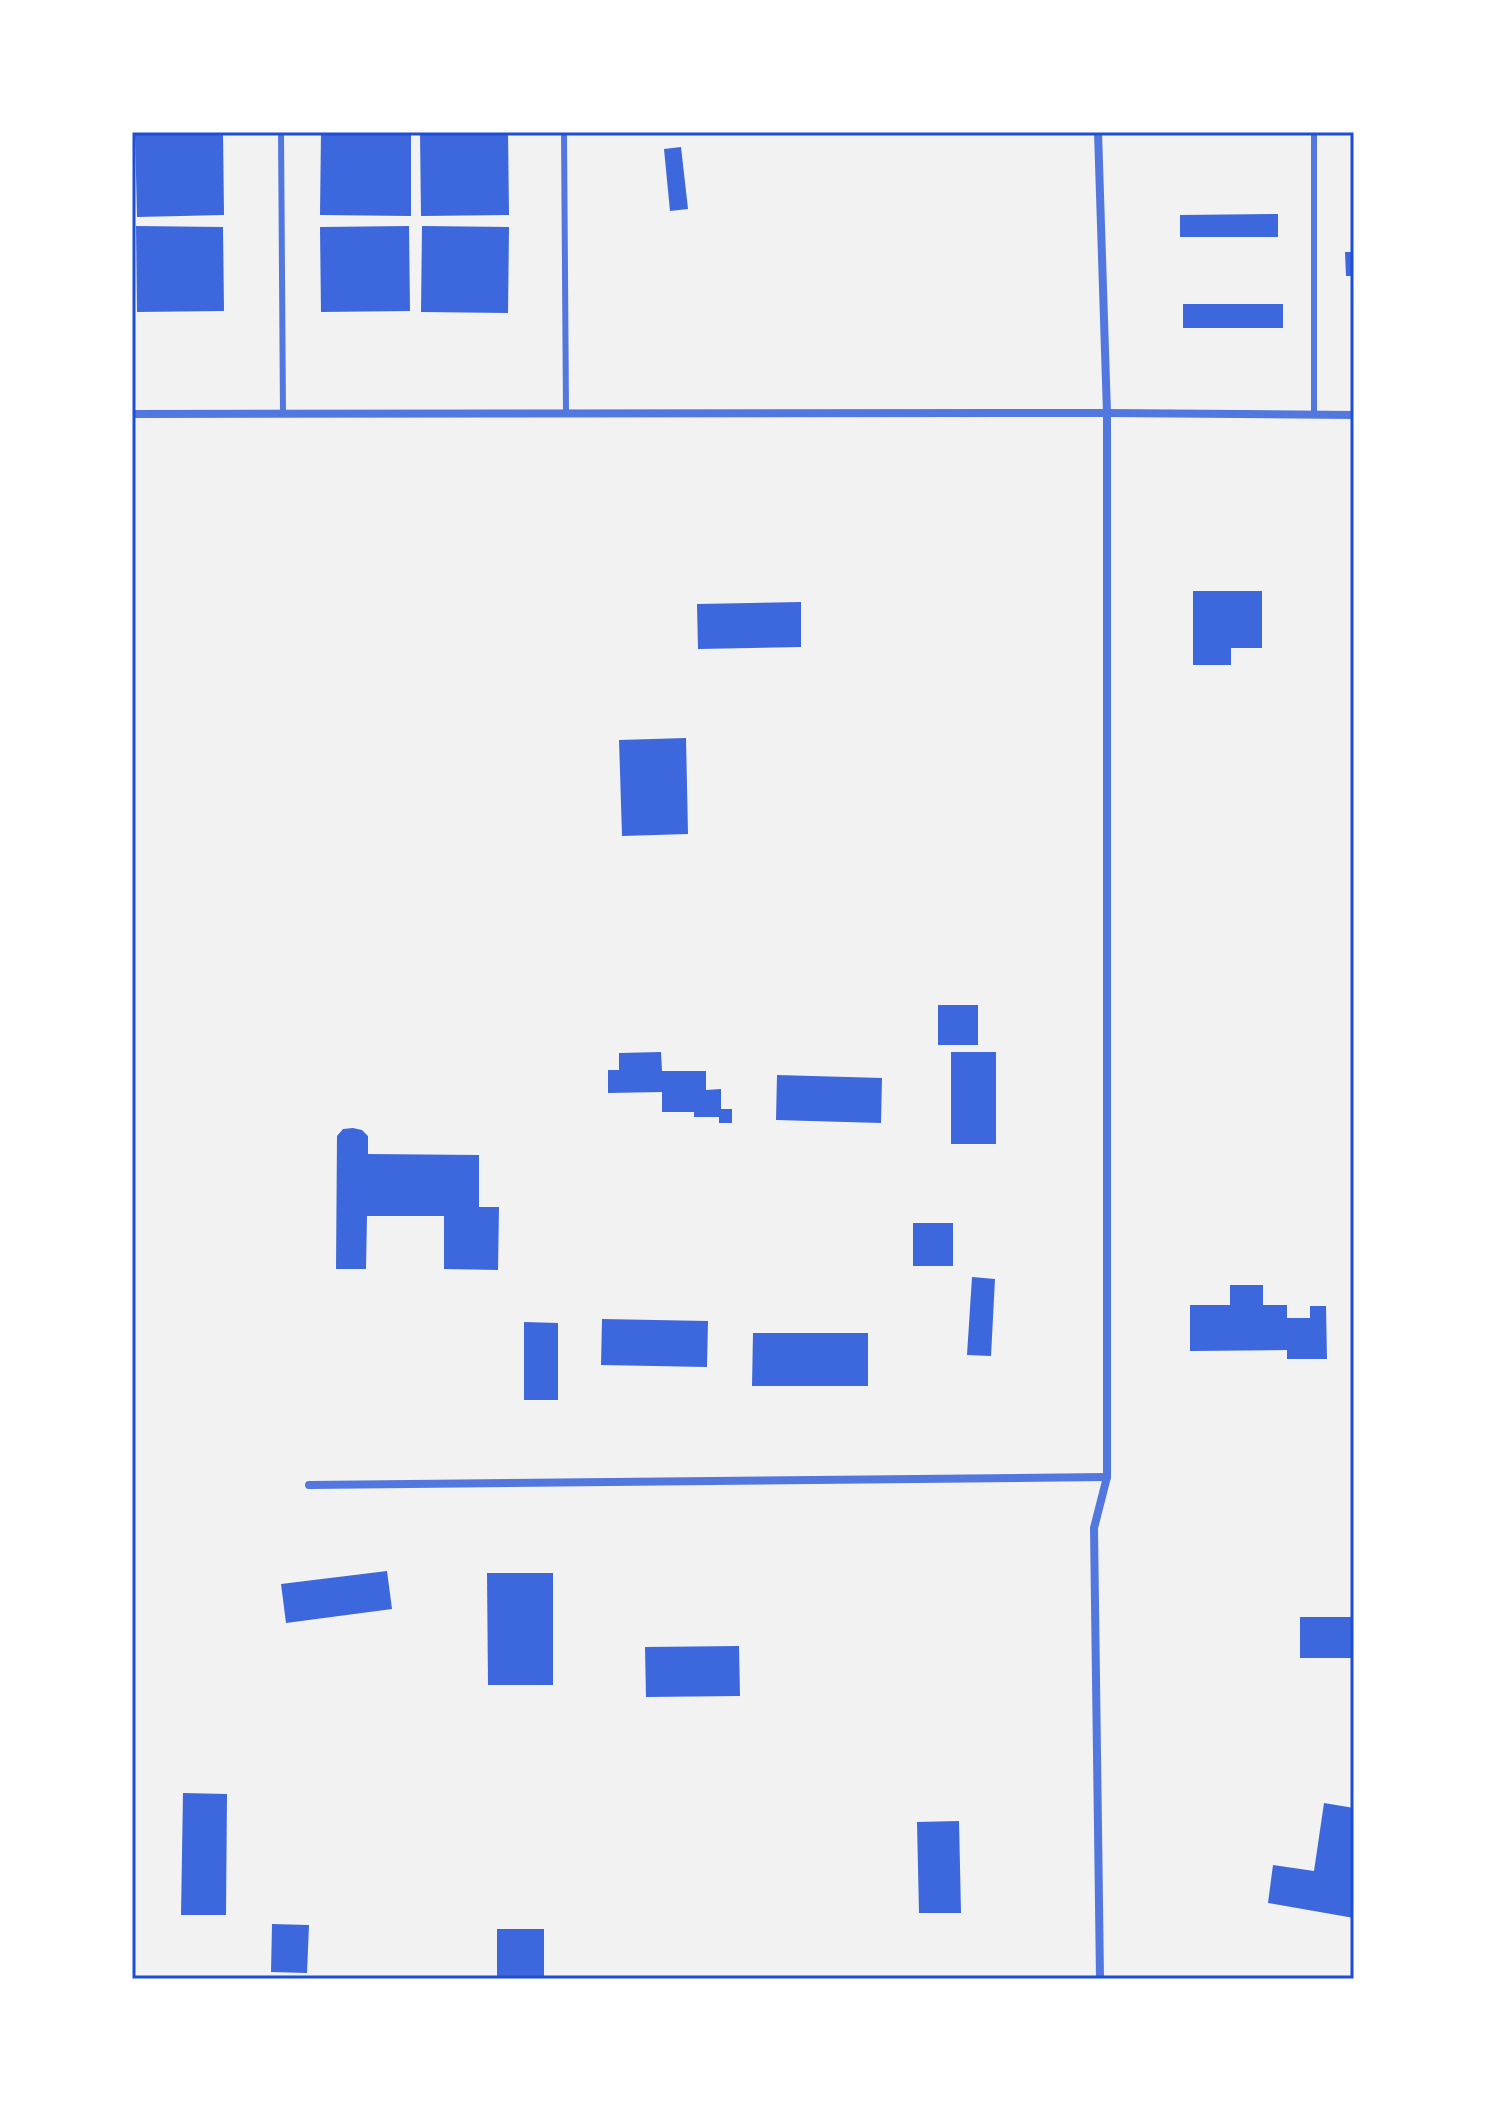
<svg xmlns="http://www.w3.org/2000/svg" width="1486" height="2111" viewBox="0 0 1486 2111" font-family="'Noto Sans',sans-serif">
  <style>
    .building { fill: #3d67dc }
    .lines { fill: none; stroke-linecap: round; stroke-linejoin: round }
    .service { stroke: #5277de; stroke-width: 6 }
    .minor { stroke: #5277de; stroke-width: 8 }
    .neatline { fill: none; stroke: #1d4ed8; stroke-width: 3 }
  </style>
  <rect width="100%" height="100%" fill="#f2f2f2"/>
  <g class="building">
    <path d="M135 132H223L224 215 137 217Z"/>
    <path d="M321 132H411V216L320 215Z"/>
    <path d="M420 132H508L509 215 421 216Z"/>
    <path d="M681 147 688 209 670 211 664 149Z"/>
    <path d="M1278 214V237H1180V215Z"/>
    <path d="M136 226 223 227 224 311 137 312Z"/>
    <path d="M409 226 410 311 321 312 320 227Z"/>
    <path d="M422 226 509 227 508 313 421 312Z"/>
    <path d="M1345 252H1354V276H1346Z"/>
    <rect x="1183" y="304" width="100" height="24"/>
    <path d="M1193 591H1262V648H1231V665H1193Z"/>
    <path d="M801 602V647L698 649 697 604Z"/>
    <path d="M686 738 688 834 622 836 619 740Z"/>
    <rect x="938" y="1005" width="40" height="40"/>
    <path d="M661 1052 662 1071H706V1090L721 1089V1109H732V1123H719V1117H694V1112H662V1092L608 1093V1070H619V1053Z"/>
    <rect x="951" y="1052" width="45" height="92"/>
    <path d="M777 1075 882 1078 881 1123 776 1120Z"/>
    <path d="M353 1128 362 1130 368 1136V1154L479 1155V1207H499L498 1270 444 1269V1216H367L366 1269H336L337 1136 343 1129Z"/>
    <rect x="913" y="1223" width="40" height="43"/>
    <path d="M972 1277 995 1279 991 1356 967 1355Z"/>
    <path d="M1230 1285H1263V1305H1287V1318H1310V1306H1326L1327 1359H1287V1350L1190 1351V1305H1230Z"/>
    <path d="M602 1319 708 1321 707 1367 601 1365Z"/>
    <path d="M524 1322 558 1323V1400H524Z"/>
    <path d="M753 1333H868V1386H752Z"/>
    <path d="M387 1571 392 1609 286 1623 281 1584Z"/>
    <path d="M487 1573H553V1685H488Z"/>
    <rect x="1300" y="1617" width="54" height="41"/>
    <path d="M739 1646 740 1696 646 1697 645 1647Z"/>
    <path d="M183 1793 227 1794 226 1915H181Z"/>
    <path d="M1324 1803 1354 1808V1918L1268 1903 1273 1865 1314 1871Z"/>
    <path d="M959 1821 961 1913H919L917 1822Z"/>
    <path d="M272 1924 309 1925 307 1973 271 1972Z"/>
    <rect x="497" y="1929" width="47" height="49"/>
  </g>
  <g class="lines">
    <g class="service">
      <path d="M281 132 283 414"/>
      <path d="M564 132 566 413"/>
      <path d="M1314 132V414"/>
    </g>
    <g class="minor">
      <path d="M1098 132 1107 413V1477L1094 1528 1100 1979"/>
      <path d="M132 414 1107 413 1354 415"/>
      <path d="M309 1485 1107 1477"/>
    </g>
  </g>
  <rect width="1486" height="2111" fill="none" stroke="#ffffff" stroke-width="268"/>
  <rect x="134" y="134" width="1218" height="1843" class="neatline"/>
</svg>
